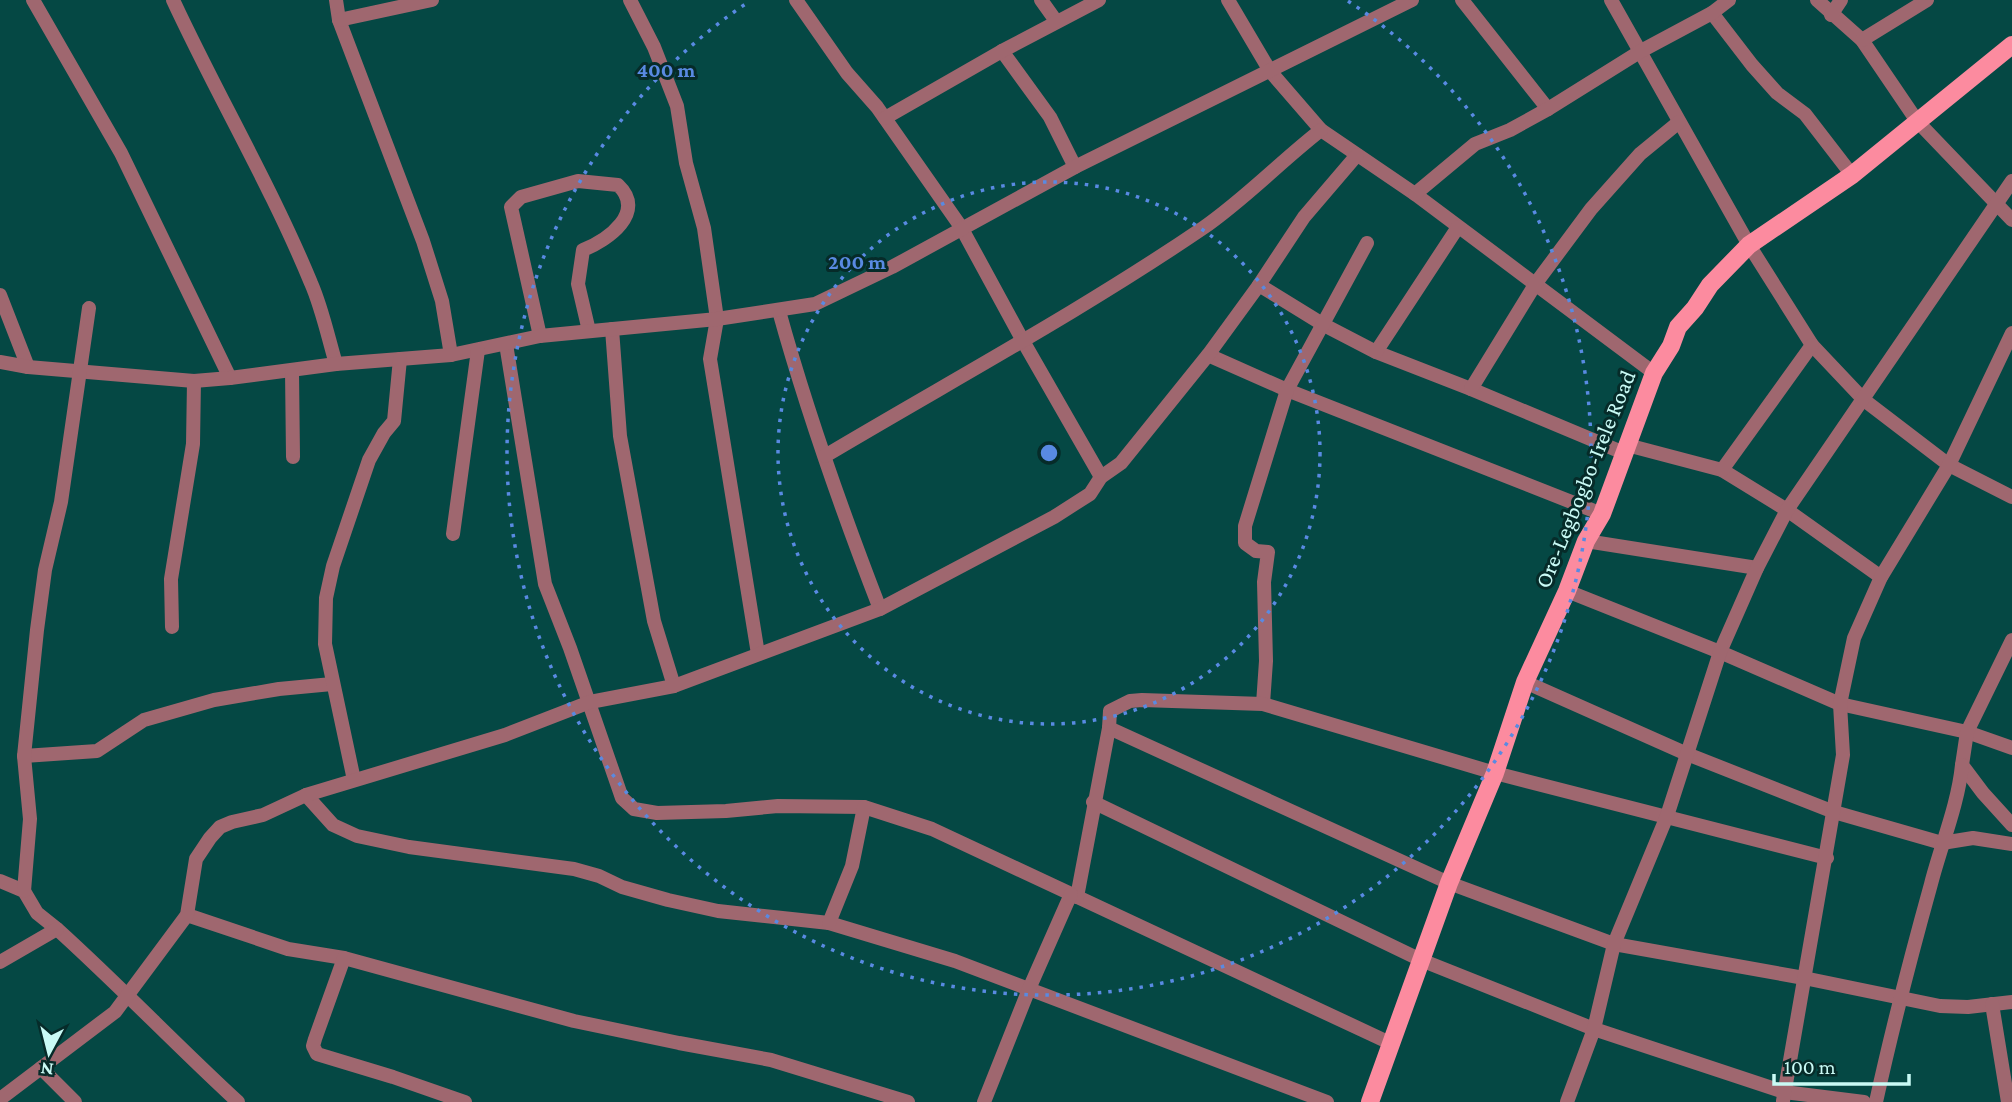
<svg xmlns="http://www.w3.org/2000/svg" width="2012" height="1102" viewBox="0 0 2012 1102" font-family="'Crimson Pro',serif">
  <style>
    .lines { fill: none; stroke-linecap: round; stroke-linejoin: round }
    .minor { stroke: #9f676f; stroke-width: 14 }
    .major { stroke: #fc8b9f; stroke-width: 18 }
    .ring { fill: none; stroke: #598ae2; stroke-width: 3.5; stroke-dasharray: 3.5 7 }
    .labels { text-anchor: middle; stroke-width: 6; stroke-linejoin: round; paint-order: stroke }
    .street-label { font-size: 23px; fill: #c9faf5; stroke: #062b29 }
    .centre { fill: #598ae2; stroke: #062b29; stroke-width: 3.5 }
    .ring-label { font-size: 21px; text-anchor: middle; font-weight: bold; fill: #598ae2; stroke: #062b29; stroke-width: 6; stroke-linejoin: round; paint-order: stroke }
  </style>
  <rect width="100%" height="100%" fill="#054844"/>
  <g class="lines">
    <g class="minor">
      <path d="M33 0 121 153 230 378"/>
      <path d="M173 0C217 95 271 186 311 283 322 308 328 337 336 364"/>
      <path d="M336 0 339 20 423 241 442 301 451 355"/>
      <path d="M630 0 654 47 677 106 686 163 704 228 717 319 710 359 758 654"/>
      <path d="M796 0 847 73 877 107 961 227 1023 341 1101 477"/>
      <path d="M1041 0 1056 21"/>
      <path d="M1228 0 1270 71 1321 130 1415 194 1654 373"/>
      <path d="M1462 0 1548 109"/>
      <path d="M1611 0 1749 245 1812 345 1864 400 1949 465 2012 497"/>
      <path d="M1817 0 1862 40 1917 121 2012 220"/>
      <path d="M1712 13 1752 65 1777 93 1805 114 1852 175"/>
      <path d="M1831 15 1841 0"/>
      <path d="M339 20 432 0"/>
      <path d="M1862 40 1927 0"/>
      <path d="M1002 51 1050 117 1075 167"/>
      <path d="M885 118 1002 51 1099 0"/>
      <path d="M1415 194 1475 144 1510 130 1548 109 1641 51 1712 13 1729 0"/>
      <path d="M1259 285 1324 325 1376 352 1471 389 1624 453"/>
      <path d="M0 295 28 367"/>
      <path d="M779 311C807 412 842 511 880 609"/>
      <path d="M612 329 620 436 654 621 674 686"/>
      <path d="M540 336 511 207 521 197 578 181 618 185C647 212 608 240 583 250L578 284 589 331"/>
      <path d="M506 344 545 584 570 648 622 798 634 809 657 813 726 811 778 806 864 807 932 829 1390 1043"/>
      <path d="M1376 352 1458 227"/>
      <path d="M1208 355 1287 390 1602 514"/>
      <path d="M0 362 28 367 194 381 230 378 336 364 451 355 540 336 717 319 815 304 892 267 1075 167 1412 0"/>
      <path d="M292 371 293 457"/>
      <path d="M1471 389 1536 283 1591 209 1640 154 1679 122"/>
      <path d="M1627 445 1722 470 1787 510 1881 577"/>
      <path d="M825 456C951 381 1081 311 1203 228 1245 199 1281 161 1321 130"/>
      <path d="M1722 470 1812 345"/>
      <path d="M453 534 478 350"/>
      <path d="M1586 541 1757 568"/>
      <path d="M1567 591 1720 652 1840 704 1967 732 2012 748"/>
      <path d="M172 627 171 579 193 444 194 381"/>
      <path d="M2012 640 1967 732 1962 765 1983 793 2012 825"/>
      <path d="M1525 682 1687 754 1834 812 1942 843 1973 838 2012 844"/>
      <path d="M1263 704 1266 661 1264 582 1268 552 1256 551 1245 543V526L1287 390 1367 243"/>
      <path d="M1109 728 1449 883 1614 944 1804 978 1940 1006 1968 1007 2012 1002"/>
      <path d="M24 756 97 751 144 720 214 700 279 689 332 684"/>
      <path d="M354 780 325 644 326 598 333 566 369 460 384 433 394 421 400 359"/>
      <path d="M306 795 333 825 357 836 409 847 574 869 599 876 622 887 668 900 718 911 829 923 955 961 1327 1102"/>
      <path d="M1093 802 1421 960 1594 1029 1784 1092 1864 1102"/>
      <path d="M0 881 24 891 37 913 57 929C119 985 176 1045 238 1102"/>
      <path d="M24 891 30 819 24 756 37 630 45 570 61 502 89 308"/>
      <path d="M1077 897 1109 728 1110 711 1130 701 1142 700 1263 704 1495 773 1827 858"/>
      <path d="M187 915 288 949 344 958 574 1021 679 1043 771 1060 908 1102"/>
      <path d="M829 923 852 866 864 807"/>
      <path d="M344 958 315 1039 313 1046 317 1054 393 1077 465 1102"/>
      <path d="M0 962 57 929"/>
      <path d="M1992 1004 2008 1102"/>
      <path d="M41 1068 75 1102"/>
      <path d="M0 1099 115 1012 187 915 196 859 210 838 220 827 232 822 263 815 306 795 505 735 590 702 674 686 880 609 1054 517 1090 494 1101 477 1121 463 1208 355 1259 285 1304 217 1357 155"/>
      <path d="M1783 1101 1843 755 1840 704 1854 638 1881 577 1949 465 2012 333"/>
      <path d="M984 1102 1029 989 1071 894"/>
      <path d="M1567 1102 1594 1029 1614 944 1667 816 1720 652 1757 568 1787 510 2012 181"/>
      <path d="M1876 1102C1892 1029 1911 956 1931 884 1941 845 1958 805 1962 765"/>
    </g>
    <path class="major" d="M1370 1102 1449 883 1495 773 1525 682 1567 591 1586 541 1602 514 1654 373 1671 346 1678 327 1695 308 1710 285 1749 245 1852 175 2012 45"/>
  </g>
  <g class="ring">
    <circle cx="1049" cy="453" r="271"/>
    <path d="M1348 1A542 542 0 1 1 750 1"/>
  </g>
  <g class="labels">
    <g class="street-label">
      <text transform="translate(1585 479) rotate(-68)" y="8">Ore-Legbogbo-Irele Road</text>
    </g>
  </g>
  <circle cx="1049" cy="453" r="10" class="centre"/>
  <g class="ring-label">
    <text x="666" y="77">400 m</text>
    <text x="857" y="269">200 m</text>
  </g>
  <g transform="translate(49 1053) rotate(187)" stroke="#062b29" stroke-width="5" paint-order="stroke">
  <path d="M0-5L12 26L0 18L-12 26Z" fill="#c9faf5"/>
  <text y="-10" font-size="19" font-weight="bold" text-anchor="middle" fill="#c9faf5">N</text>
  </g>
  <path d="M1774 1074v10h135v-10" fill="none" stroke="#c9faf5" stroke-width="3.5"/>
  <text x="1784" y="1074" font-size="21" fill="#c9faf5" stroke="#062b29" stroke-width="5" paint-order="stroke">100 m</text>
</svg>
